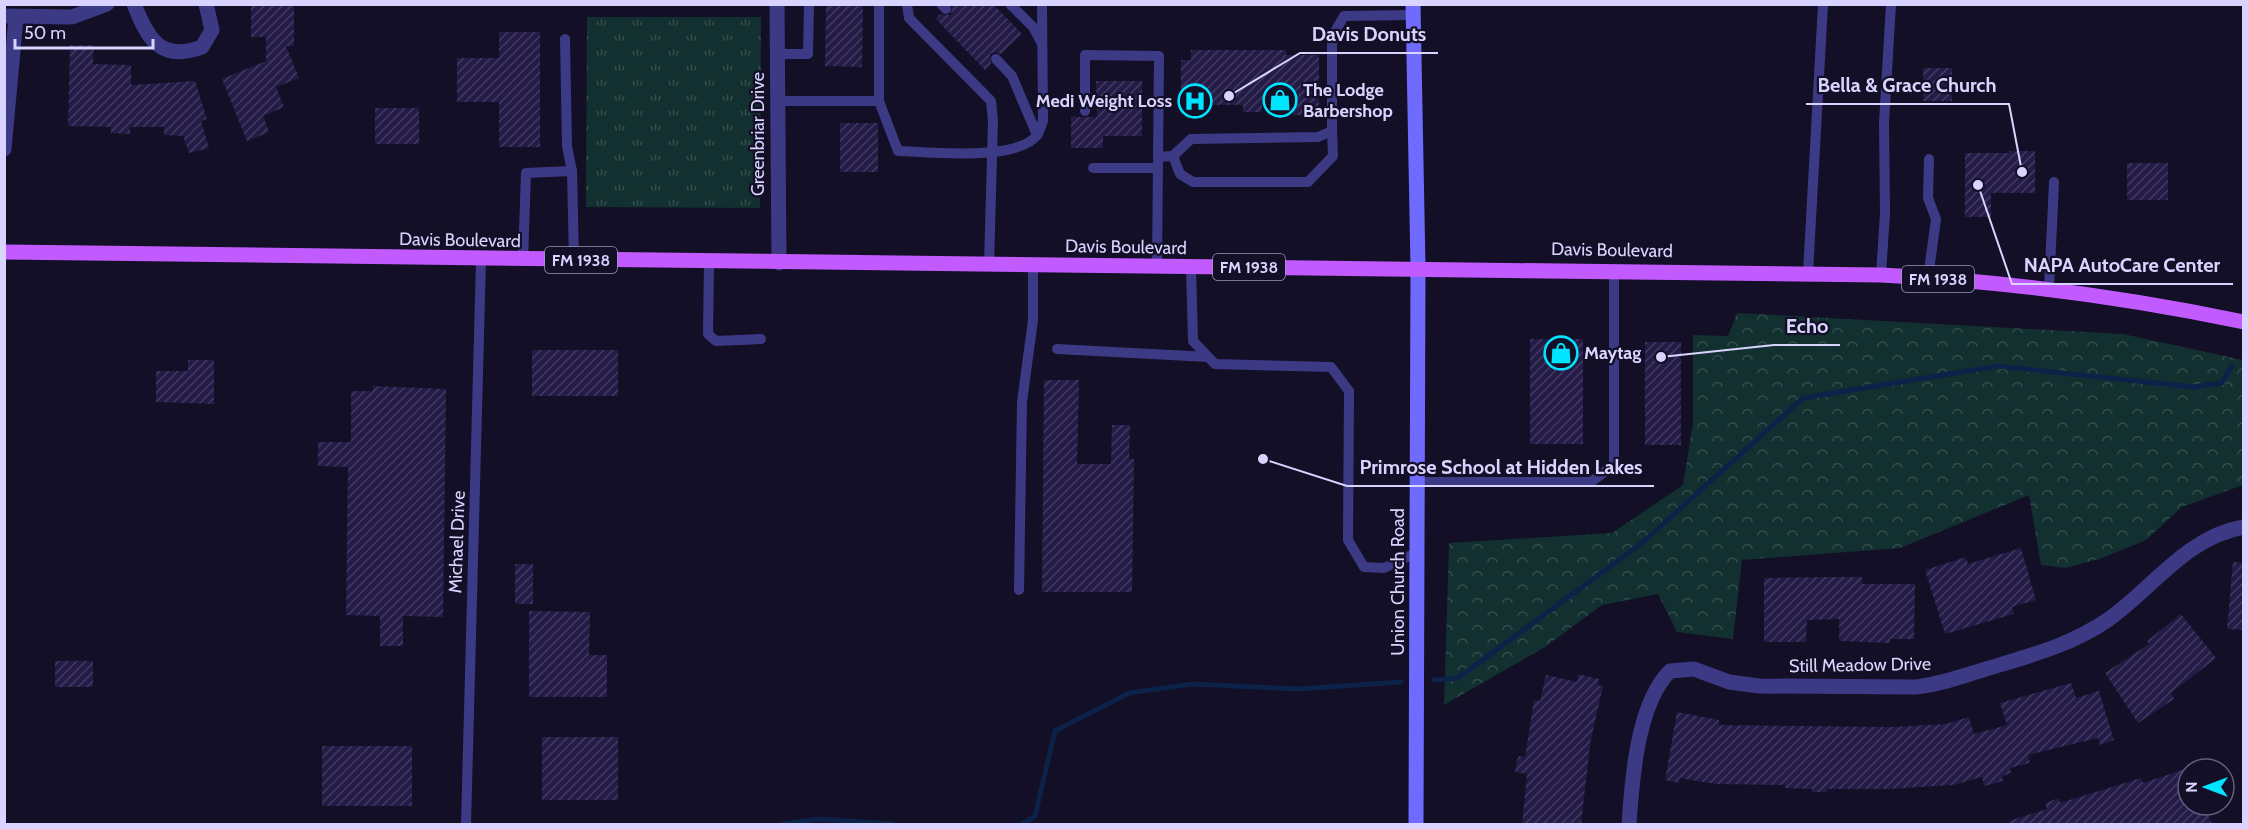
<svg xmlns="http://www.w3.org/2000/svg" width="2248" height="829" viewBox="0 0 2248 829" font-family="Cabin,sans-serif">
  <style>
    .grass { fill: url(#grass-tufts) }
    .forest { fill: url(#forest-crowns) }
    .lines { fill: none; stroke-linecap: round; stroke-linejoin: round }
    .stream { stroke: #0c2248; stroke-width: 5 }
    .building { fill: url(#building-hatch) }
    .lane { stroke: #3d3a85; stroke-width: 10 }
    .street { stroke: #3d3a85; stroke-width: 15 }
    .secondary { stroke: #6f6bff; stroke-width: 15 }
    .primary { stroke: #c25bff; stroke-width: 15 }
    .labels { text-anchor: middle; stroke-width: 4.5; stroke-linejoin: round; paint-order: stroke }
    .shield { fill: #130f26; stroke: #9e99be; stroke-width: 1.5 }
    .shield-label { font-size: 16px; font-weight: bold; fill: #d9d4ff }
    .poi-label { font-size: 18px; font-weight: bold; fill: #d9d4ff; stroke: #130f26; text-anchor: start }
    .street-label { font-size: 18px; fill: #d9d4ff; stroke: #130f26 }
    .leader { fill: none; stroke: #d9d4ff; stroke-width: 2 }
    .callout-dot { fill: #d9d4ff; stroke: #130f26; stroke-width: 2 }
    .callout-label { font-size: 20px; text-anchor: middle; font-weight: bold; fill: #d9d4ff; stroke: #130f26; stroke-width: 4.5; stroke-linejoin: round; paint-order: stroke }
  </style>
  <defs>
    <pattern id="grass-tufts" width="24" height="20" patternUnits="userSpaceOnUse" patternTransform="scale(1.5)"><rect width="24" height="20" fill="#12302f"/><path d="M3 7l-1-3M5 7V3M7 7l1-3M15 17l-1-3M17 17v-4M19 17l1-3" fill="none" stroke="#344d4e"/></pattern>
    <pattern id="forest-crowns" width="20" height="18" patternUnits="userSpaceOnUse" patternTransform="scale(1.5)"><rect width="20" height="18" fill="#12302f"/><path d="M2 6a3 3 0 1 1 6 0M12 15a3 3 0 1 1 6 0" fill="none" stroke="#344d4e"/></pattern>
    <pattern id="building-hatch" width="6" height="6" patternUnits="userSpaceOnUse" patternTransform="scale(1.5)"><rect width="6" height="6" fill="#241b47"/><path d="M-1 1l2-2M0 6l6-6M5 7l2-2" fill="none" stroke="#433b63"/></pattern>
  </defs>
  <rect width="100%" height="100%" fill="#130f26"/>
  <path class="grass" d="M587 17H761L760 208 586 207Z"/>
  <path class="forest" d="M1737 313 2123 334 2243 360V485L2182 507 2146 540 2102 558 2066 568 2041 565 2029 495 1900 548 1742 560 1733 639 1677 632 1658 594 1602 605 1545 647 1444 705 1449 543 1612 533 1683 485 1693 423V335L1728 336Z"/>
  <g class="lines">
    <g class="stream">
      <path d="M1434 680 1458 678 1642 543 1803 398 1998 366 2193 387 2222 383 2232 365"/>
      <path d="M783 824 819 819 893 824"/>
      <path d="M1022 824 1035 816 1055 731 1129 693 1192 684 1299 689 1401 682"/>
    </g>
  </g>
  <g class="building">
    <path d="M251 4H294V46H286L299 78 276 87 284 107 263 116 269 132 247 141 222 79 266 61V37H251Z"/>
    <path d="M826 4H863L862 67 825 66Z"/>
    <path d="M952 4H993L1022 34 1001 54 995 52 990 54 991 64 985 70 936 19 940 14 951 15Z"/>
    <path d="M499 32H540V147H499V102H457V58H499Z"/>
    <path d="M70 45H94L93 64 131 65V85L195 81 207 119 201 121 209 148 189 153 183 136 164 135V127H130V134L111 133V127L68 126Z"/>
    <path d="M1191 50H1286V55H1319V115H1293V104H1262V112H1243V105H1202V113H1181V60H1191Z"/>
    <rect x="1923" y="68" width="29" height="33"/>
    <path d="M1096 81H1142V136H1103V148H1071V117H1097Z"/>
    <rect x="375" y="108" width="44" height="36"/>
    <rect x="840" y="123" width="38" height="49"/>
    <path d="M2009 151H2035V193H1991V217H1965V153H2009Z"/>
    <rect x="2127" y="163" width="41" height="37"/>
    <rect x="1530" y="339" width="53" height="105"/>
    <rect x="1645" y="342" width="36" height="103"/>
    <rect x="532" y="350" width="86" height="46"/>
    <path d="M188 360H214V404L156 402V371H188Z"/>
    <path d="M1044 380H1079L1077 464H1111L1112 425H1130L1129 459H1134L1132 592H1042Z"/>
    <path d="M373 386 446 389 443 617 403 616V646H380V616L346 615 348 467 318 466V442H351V391H373Z"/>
    <path d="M2021 548 2036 600 2012 607 2014 614 1945 634 1925 570 1966 557 1968 564Z"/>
    <path d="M2233 562 2244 563V630L2227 629Z"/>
    <rect x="515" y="564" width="18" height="40"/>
    <path d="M1820 577H1862V584H1915L1914 639H1890V643L1839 641V619L1807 620 1806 642H1764V578Z"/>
    <path d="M529 611 590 612 589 655H607V697H529Z"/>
    <path d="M2181 614 2216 658 2171 693 2174 699 2138 723 2105 673 2149 644 2147 641Z"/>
    <rect x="55" y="661" width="38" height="26"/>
    <path d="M1578 674 1599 679 1598 685 1603 686 1590 744 1581 825H1522L1527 774 1515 772 1518 756 1525 757 1534 700 1540 701 1546 675 1577 682Z"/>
    <path d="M2071 683 2076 698 2099 691 2114 740 2100 745 2098 738 2028 755 2030 763 2010 768 2011 773 2002 776 2003 781 1984 786 1982 777 1953 785 1890 789H1827V792H1812V789L1785 788V785L1715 784 1680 778 1679 783 1665 780 1677 712 1719 720V725L1892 727 1946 724 1969 717 1974 734 2007 725 2000 703Z"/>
    <rect x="542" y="737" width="76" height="63"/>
    <rect x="322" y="746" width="90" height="60"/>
    <path d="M2188 768V805H2205L2212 825H2010L2009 821 2047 809 2045 803 2059 798 2060 803 2141 778 2143 783Z"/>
  </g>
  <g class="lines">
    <g class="lane">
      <path d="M879 4V101"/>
      <path d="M907 4 909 18 991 101 993 121 989 265"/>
      <path d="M941 4 946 9"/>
      <path d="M1010 4 1033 27 1041 42"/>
      <path d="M565 39 567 146 572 171 574 260"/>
      <path d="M778 54H808L809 4"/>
      <path d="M996 59 1012 76 1037 135"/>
      <path d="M778 101H879L898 151C929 152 1019 162 1038 134 1040 131 1041 125 1043 121L1042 4"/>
      <path d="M1085 111V55L1159 56 1157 267"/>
      <path d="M1173 156 1180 174 1193 182H1308L1333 156 1332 131"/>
      <path d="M1158 157 1173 156 1191 139 1318 137 1332 131V37L1344 16 1413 15"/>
      <path d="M1093 168H1158"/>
      <path d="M523 260 526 173 572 171"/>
      <path d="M709 262 708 334 716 341 761 339"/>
      <path d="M1191 267 1193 341 1215 364 1331 367 1349 391 1348 540 1364 567 1384 568 1418 552"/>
      <path d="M1808 273 1823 4"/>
      <path d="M1881 275 1885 213 1884 123 1891 4"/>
      <path d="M1928 278 1936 219 1928 198 1929 159"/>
      <path d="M2049 289 2054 182"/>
      <path d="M1057 349 1208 357"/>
      <path d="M1418 482H1591L1614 465V270"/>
      <path d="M1019 590 1022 402 1033 320V265"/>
      <path d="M466 824 481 260"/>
    </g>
    <g class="street">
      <path d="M134 4C148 40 161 62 202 47L212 30 206 4"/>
      <path d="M777 4 779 263"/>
      <path d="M4 16 72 17 107 4"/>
      <path d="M4 149 16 18"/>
      <path d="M1629 824C1632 780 1637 704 1670 671L1694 669 1729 682 1759 686 1915 687C1939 685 1962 676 1986 669 2029 656 2072 645 2109 619 2154 587 2186 537 2244 527"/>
    </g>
    <path class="secondary" d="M1413 4 1418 267 1416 824"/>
    <path class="primary" d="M4 252 1881 275C2003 281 2124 297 2244 322"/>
  </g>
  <defs>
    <g id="shop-ring" transform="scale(1.725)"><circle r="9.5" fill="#130f26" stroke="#00e5ff" stroke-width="1.5"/><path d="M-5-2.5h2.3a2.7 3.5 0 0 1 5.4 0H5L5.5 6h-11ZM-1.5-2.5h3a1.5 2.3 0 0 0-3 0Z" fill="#00e5ff"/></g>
    <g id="hospital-ring" transform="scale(1.725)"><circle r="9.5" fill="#130f26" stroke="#00e5ff" stroke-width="1.5"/><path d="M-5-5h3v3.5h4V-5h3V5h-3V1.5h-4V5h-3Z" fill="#00e5ff"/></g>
  </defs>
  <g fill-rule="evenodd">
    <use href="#shop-ring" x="1280" y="100"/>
    <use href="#hospital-ring" x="1195" y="101"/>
    <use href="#shop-ring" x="1561" y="353"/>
  </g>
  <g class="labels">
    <g class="shield">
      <rect x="545" y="247" width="72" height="26" rx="4.5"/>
      <rect x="1213" y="254" width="72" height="26" rx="4.5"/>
      <rect x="1902" y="266" width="72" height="26" rx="4.5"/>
    </g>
    <g class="shield-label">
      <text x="581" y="266">FM 1938</text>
      <text x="1249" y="273">FM 1938</text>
      <text x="1938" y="285">FM 1938</text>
    </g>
    <g class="poi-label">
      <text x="1303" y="96">The Lodge<tspan x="1303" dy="21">Barbershop</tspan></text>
      <text x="1172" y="107" text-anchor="end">Medi Weight Loss</text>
      <text x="1584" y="359">Maytag</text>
    </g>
    <g class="street-label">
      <text transform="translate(758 134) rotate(-90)" y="6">Greenbriar Drive</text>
      <text transform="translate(460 240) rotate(1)" y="6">Davis Boulevard</text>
      <text transform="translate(1126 247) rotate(1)" y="6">Davis Boulevard</text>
      <text transform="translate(1612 250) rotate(1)" y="6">Davis Boulevard</text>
      <text transform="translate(457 542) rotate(-88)" y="6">Michael Drive</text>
      <text transform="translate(1398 582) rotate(-90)" y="6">Union Church Road</text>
      <text transform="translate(1860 665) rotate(-1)" y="6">Still Meadow Drive</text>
    </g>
  </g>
  <path class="leader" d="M1229 96L1300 53H1438M2022 172L2009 104H1806M1978 185L2012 284H2233M1661 357L1774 345H1840M1263 459L1347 486H1654"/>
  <g class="callout-dot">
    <circle cx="1229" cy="96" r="6"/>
    <circle cx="2022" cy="172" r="6"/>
    <circle cx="1978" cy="185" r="6"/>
    <circle cx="1661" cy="357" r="6"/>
    <circle cx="1263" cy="459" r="6"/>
  </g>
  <g class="callout-label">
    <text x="1369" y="41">Davis Donuts</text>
    <text x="1907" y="92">Bella &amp; Grace Church</text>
    <text x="2122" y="272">NAPA AutoCare Center</text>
    <text x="1807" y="333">Echo</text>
    <text x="1501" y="474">Primrose School at Hidden Lakes</text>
  </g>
  <rect width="2248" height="829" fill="none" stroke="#d9d4ff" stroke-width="12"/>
  <g transform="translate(2206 787) rotate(270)"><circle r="28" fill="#130f26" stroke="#625e7d" stroke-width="1.5"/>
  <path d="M0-4.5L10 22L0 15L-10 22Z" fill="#00e5ff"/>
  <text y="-9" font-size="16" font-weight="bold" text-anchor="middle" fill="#d9d4ff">N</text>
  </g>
  <path d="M15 39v9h138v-9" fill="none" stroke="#d9d4ff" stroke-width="3"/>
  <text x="24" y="39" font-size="18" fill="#d9d4ff" stroke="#130f26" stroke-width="4.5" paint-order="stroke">50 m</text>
</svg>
